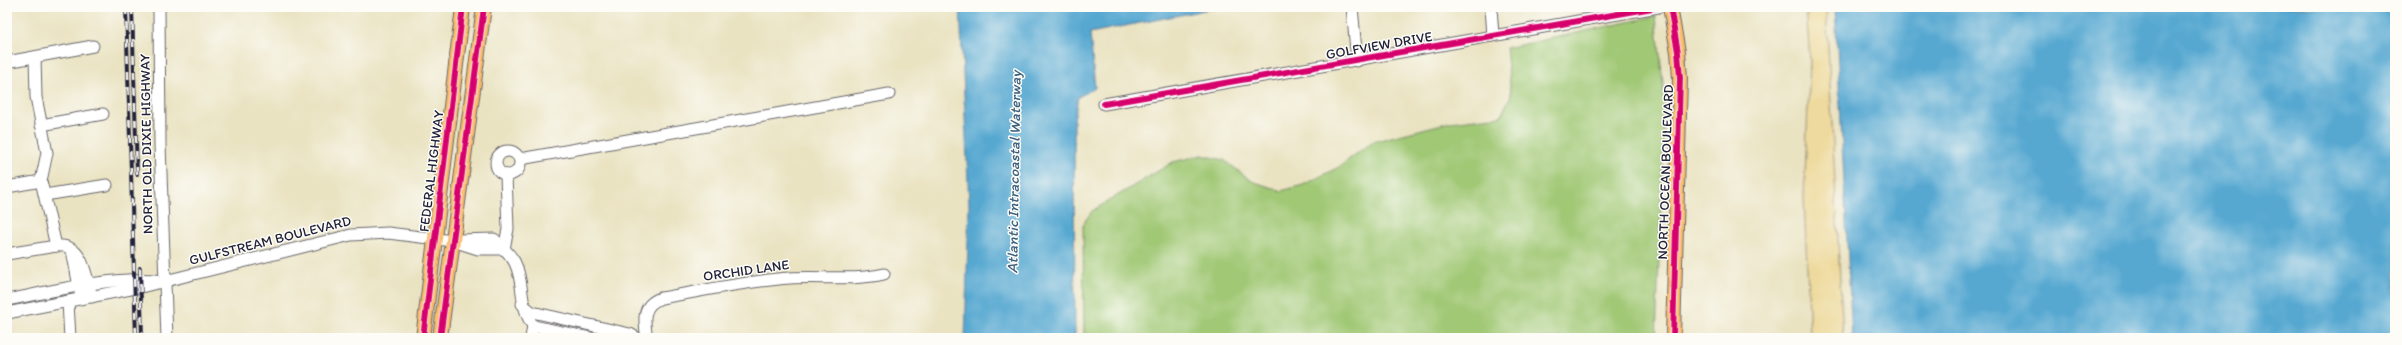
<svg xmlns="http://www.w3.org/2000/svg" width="2402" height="345" viewBox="0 0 2402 345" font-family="Itim,sans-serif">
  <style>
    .green { fill: #a0c874; stroke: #617558 }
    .sand { fill: #eeda9e; stroke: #887e6c }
    .water { fill: #57a8d1; stroke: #3c6586 }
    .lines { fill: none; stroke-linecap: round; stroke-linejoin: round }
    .minor-casing { stroke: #68666a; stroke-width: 13 }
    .major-casing { stroke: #68666a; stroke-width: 16 }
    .minor { stroke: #fff; stroke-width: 11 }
    .major { stroke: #fbbd6e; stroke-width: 14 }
    .rail-casing { stroke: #22223b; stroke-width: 4 }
    .rail { stroke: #fdfcf7; stroke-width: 2.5; stroke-dasharray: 8; stroke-linecap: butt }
    .cycleway-casing { stroke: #fdfcf7; stroke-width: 8 }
    .cycleway { stroke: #d6006c; stroke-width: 6 }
    .labels { text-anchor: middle; stroke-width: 3; stroke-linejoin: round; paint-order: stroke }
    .street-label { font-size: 14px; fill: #22223b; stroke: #fdfcf7 }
    .water-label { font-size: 15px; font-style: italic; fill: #3a5e7e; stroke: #fdfcf7 }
  </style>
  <rect width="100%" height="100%" fill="#fdfcf7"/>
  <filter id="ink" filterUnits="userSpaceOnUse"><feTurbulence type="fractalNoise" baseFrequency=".025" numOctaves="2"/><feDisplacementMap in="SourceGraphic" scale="8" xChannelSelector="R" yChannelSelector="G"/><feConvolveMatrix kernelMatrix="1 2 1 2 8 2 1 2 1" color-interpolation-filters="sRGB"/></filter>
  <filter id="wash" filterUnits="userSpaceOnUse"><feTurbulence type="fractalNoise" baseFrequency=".012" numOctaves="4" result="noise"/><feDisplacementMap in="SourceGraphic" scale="16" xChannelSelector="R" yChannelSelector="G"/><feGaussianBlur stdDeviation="0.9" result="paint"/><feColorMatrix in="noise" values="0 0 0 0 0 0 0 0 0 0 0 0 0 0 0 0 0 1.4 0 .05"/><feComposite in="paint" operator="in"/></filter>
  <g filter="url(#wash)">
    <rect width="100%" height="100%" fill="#eae3c2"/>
    <path class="green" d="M1656 16 1665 103 1656 338H1084L1083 224 1092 211 1173 162 1202 155 1224 160 1252 181 1281 191 1303 185 1339 167 1372 142 1450 122 1501 116 1511 95 1506 48Z"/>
    <path class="sand" d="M1806 7H1826L1843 338H1810L1804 197 1810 61Z"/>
    <g class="water">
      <path d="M960 7H1220L1090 33 1095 88 1078 97 1074 120 1075 338H965L969 205Z"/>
      <path d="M1835 7H2395V338H1852Z"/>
    </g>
  </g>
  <g filter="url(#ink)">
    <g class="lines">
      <g class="minor-casing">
        <g id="minor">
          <path d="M159 7 160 145 167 338"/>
          <path d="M1352 7 1357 61"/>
          <path d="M1491 7 1493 36"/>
          <path d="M35 57 36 97 47 153 41 181 56 246C84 243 86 277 92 297"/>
          <path d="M7 62 93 46"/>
          <path d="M1104 104 1658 7"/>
          <path d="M41 125 103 114"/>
          <circle cx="508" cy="163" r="12"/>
          <path d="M520 159 889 94"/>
          <path d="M7 187 41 181"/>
          <path d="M45 195 107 185"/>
          <path d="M459 240 494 239C501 246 511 254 515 263 525 284 518 304 533 326L590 338"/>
          <path d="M504 249 508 229 506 175"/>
          <path d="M72 250 80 292"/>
          <path d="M7 254 56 246"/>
          <path d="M7 300C53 291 109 277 156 280"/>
          <path d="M68 302 70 338"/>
          <path d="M522 304 532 312 630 334 637 338"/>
          <path d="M7 313 141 287 351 235 388 233 453 241 478 249H504"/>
          <path d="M531 338 533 326"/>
          <path d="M647 338C644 321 641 305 661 298 703 291 746 281 790 278 821 276 853 281 884 274"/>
        </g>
      </g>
      <g class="major-casing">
        <g id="major">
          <path d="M1670 7 1678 52 1680 78 1673 338"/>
          <path d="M423 338 463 7"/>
          <path d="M440 338 484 7"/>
        </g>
      </g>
      <use href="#minor" class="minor"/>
      <use href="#major" class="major"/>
      <g class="rail-casing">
        <g id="rail">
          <path d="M126 7 136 338"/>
          <path d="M132 7 137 174"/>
          <path d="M140 268 142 338"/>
        </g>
      </g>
      <use href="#rail" class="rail"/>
      <g class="cycleway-casing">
        <g id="cycleway">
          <path d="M1670 7 1678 52 1680 78 1673 338"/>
          <path d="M1104 104 1658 7"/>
          <path d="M423 338 463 7"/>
          <path d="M440 338 484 7"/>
        </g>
      </g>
      <use href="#cycleway" class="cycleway"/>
    </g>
  </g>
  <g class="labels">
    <g class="street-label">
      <text transform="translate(1379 45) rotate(-10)" y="5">GOLFVIEW DRIVE</text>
      <text transform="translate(146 144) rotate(-91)" y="5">NORTH OLD DIXIE HIGHWAY</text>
      <text transform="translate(431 171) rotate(-83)" y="5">FEDERAL HIGHWAY</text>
      <text transform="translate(1665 172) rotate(-88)" y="5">NORTH OCEAN BOULEVARD</text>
      <text transform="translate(270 240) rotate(-14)" y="5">GULFSTREAM BOULEVARD</text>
      <text transform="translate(746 270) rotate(-8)" y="5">ORCHID LANE</text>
    </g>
    <g class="water-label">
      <text transform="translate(1014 172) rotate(-89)" y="5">Atlantic Intracoastal Waterway</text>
    </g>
  </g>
  <rect width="2402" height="345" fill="none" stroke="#fdfcf7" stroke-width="24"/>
</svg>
